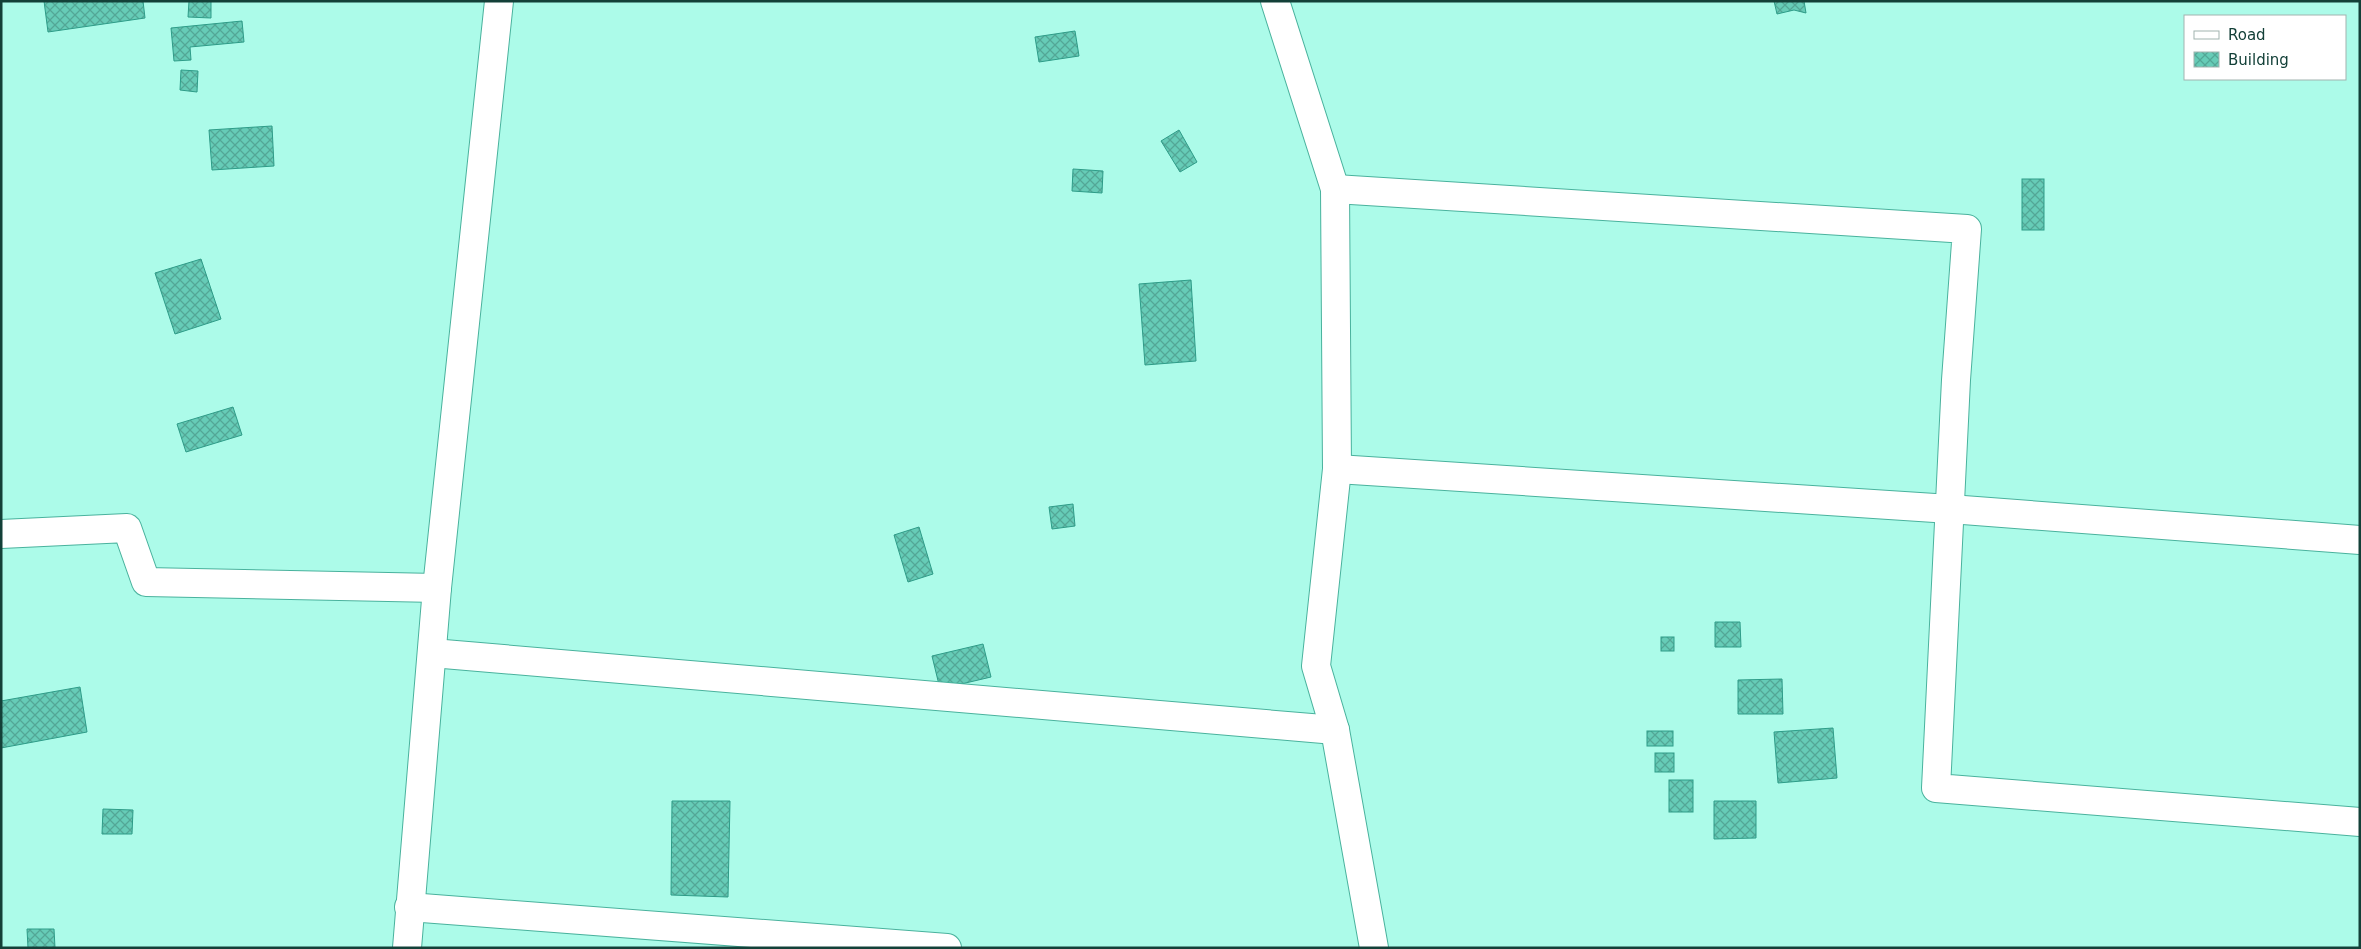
<svg xmlns="http://www.w3.org/2000/svg" width="2361" height="949" viewBox="0 0 2361 949" font-family="'DejaVu Sans',sans-serif">
  <style>
    .building { fill: url(#building-cross-hatch); stroke: #2e9c88 }
    .lines { fill: none; stroke-linecap: round; stroke-linejoin: round }
    .minor-casing { stroke: #49b29d; stroke-width: 30 }
    .minor { stroke: #fff; stroke-width: 28 }
  </style>
  <defs>
    <pattern id="building-cross-hatch" width="8" height="8" patternUnits="userSpaceOnUse" patternTransform="scale(1.25)"><rect width="8" height="8" fill="#66ccb7"/><path d="M0 0l8 8M0 8l8-8" fill="none" stroke="#53a796"/></pattern>
  </defs>
  <rect width="100%" height="100%" fill="#acfbe9"/>
  <g class="building">
    <path d="M44 1H143L145 18 48 32Z"/>
    <path d="M189 1H211V18L188 17Z"/>
    <path d="M1774 1H1804L1806 13 1794 10 1777 14Z"/>
    <path d="M242 21 244 42 190 47 191 60 174 61 171 28Z"/>
    <path d="M1075 31 1079 56 1039 62 1035 37Z"/>
    <path d="M181 70 198 71 197 92 180 90Z"/>
    <path d="M272 126 274 166 212 170 209 130Z"/>
    <path d="M1179 130 1197 162 1180 172 1161 141Z"/>
    <path d="M1073 169 1103 171 1102 193 1072 191Z"/>
    <rect x="2022" y="179" width="22" height="51"/>
    <path d="M201 259 221 319 175 334 155 273Z"/>
    <path d="M1191 280 1196 361 1145 365 1139 284Z"/>
    <path d="M233 407 242 435 186 452 177 424Z"/>
    <path d="M1073 504 1075 526 1052 529 1049 507Z"/>
    <path d="M919 527 933 574 908 582 894 535Z"/>
    <path d="M1715 622H1740L1741 647H1715Z"/>
    <rect x="1661" y="637" width="13" height="14"/>
    <path d="M983 644 991 677 940 689 932 656Z"/>
    <path d="M1782 679 1783 714H1738V680Z"/>
    <path d="M80 687 87 732 1 748V701Z"/>
    <path d="M1833 728 1837 778 1778 783 1774 732Z"/>
    <rect x="1647" y="731" width="26" height="15"/>
    <rect x="1655" y="753" width="19" height="19"/>
    <rect x="1669" y="780" width="24" height="32"/>
    <path d="M672 801H730L728 897 671 895Z"/>
    <path d="M1714 801H1756V838L1714 839Z"/>
    <path d="M103 809 133 810 132 834H102Z"/>
    <path d="M27 929H54L55 948H28Z"/>
  </g>
  <g class="lines">
    <g class="minor-casing">
      <g id="minor">
        <path d="M1275 1 1335 189 1337 469 1316 666 1335 730 1374 948"/>
        <path d="M1335 189 1967 229 1956 380 1936 788 2360 822"/>
        <path d="M1337 469 1950 509 2360 540"/>
        <path d="M1 534 127 528 146 582 437 588"/>
        <path d="M432 653 1335 730"/>
        <path d="M409 907 947 948"/>
        <path d="M407 948 437 588 499 1"/>
      </g>
    </g>
    <use href="#minor" class="minor"/>
  </g>
  <rect width="2361" height="949" fill="none" stroke="#134038" stroke-width="5"/>
  <rect x="2184" y="15" width="162" height="65" fill="#ffffff" stroke="#a1b3af"/>
  <rect x="2194" y="31" width="25" height="8" fill="#ffffff" stroke="#a1b3af"/>
  <text x="2228" y="40" font-size="15" fill="#134038">Road</text>
  <rect x="2194" y="52" width="25" height="15" fill="url(#building-cross-hatch)" stroke="#a1b3af"/>
  <text x="2228" y="65" font-size="15" fill="#134038">Building</text>
</svg>
